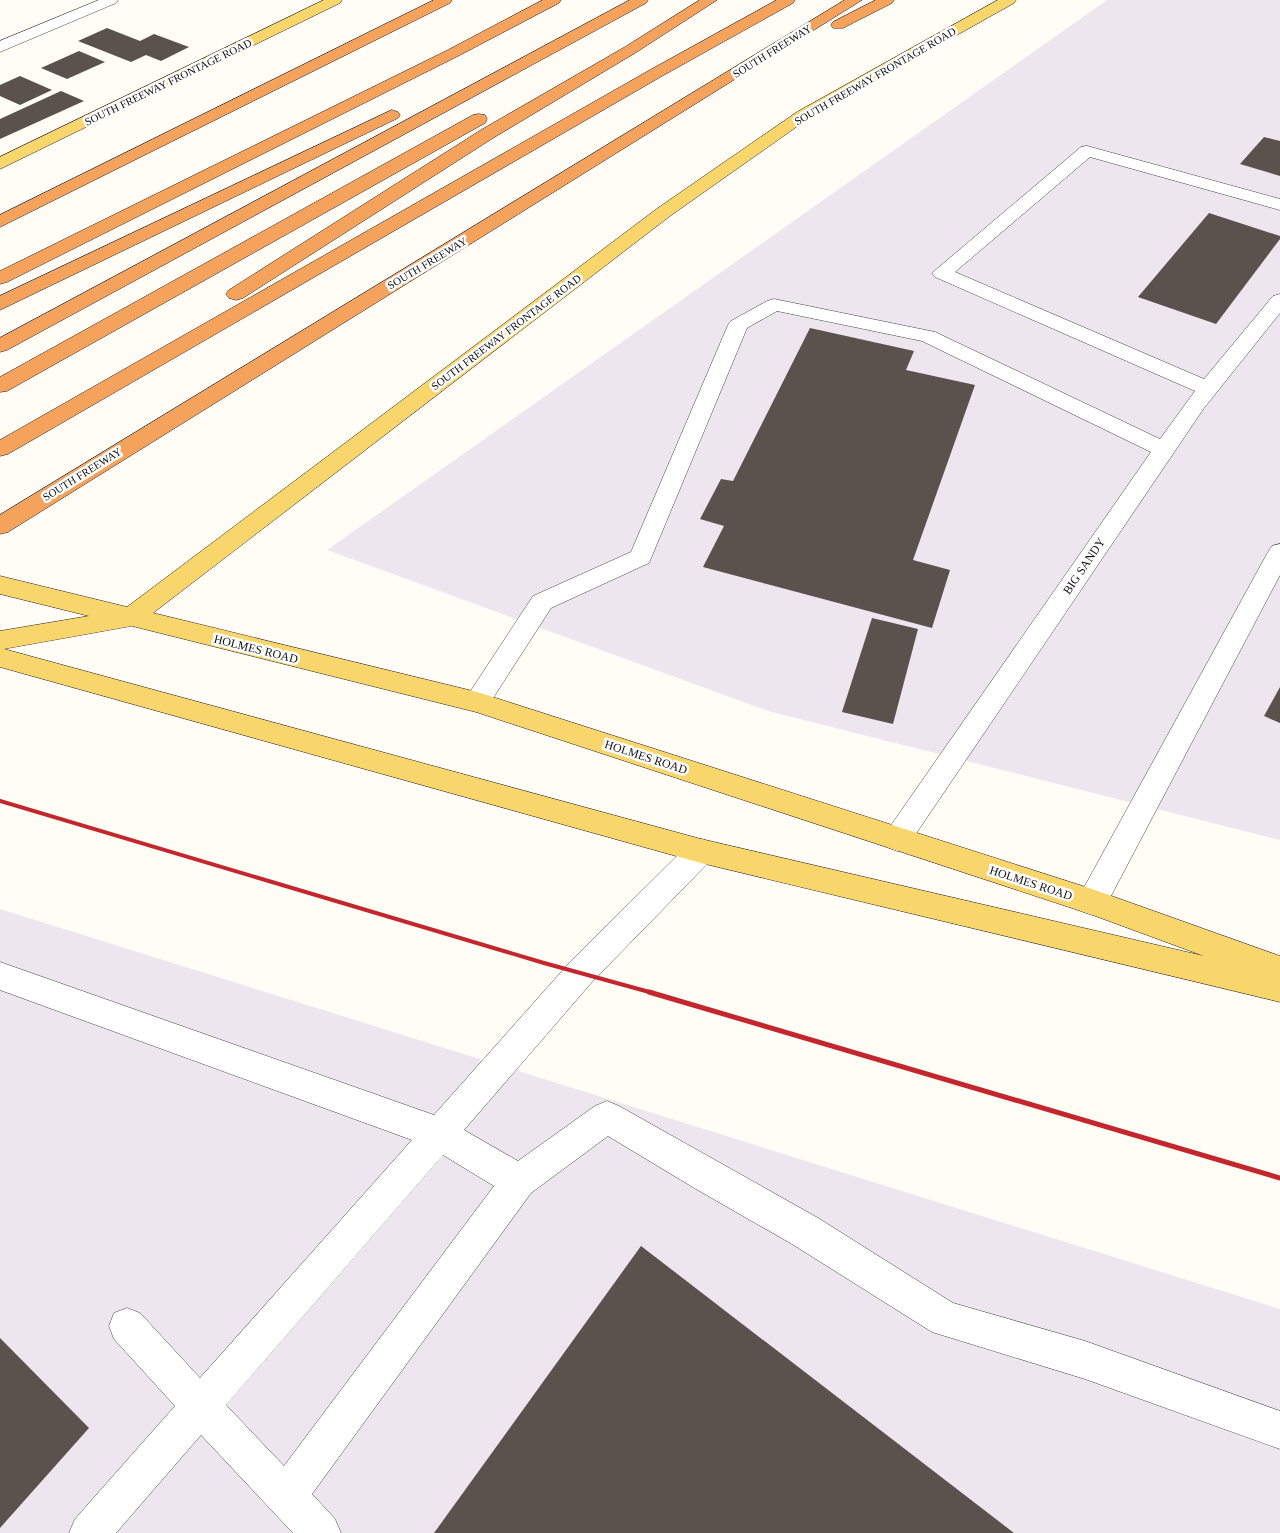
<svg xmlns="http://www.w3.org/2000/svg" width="1280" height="1533" viewBox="0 0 1280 1533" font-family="Georgia,serif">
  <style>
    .industrial { fill: #eee6ef }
    .building { fill: #5a524d }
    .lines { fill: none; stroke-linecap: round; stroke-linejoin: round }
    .minor-casing { stroke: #444; stroke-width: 1 }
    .major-casing { stroke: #222; stroke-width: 1 }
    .highway-casing { stroke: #222; stroke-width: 1 }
    .minor { fill: #fff; fill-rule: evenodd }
    .major { fill: #f9d66b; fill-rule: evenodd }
    .highway { fill: #f5a25d; fill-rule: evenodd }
    .rail-far1 { stroke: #c4262e; stroke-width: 4 }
    .rail { stroke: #c4262e; stroke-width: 5 }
    .labels { text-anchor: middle; stroke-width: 5; stroke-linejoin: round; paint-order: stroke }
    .far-street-label { font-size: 11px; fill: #111; stroke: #fff }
    .street-label { font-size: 12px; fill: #111; stroke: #fff }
  </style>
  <rect width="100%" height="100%" fill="#fffdf5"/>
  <g class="industrial">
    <path d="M1107 0H1280V840L768 711 327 550Z"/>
    <path d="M0 909 1280 1309V1533H0Z"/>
  </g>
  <g class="building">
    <path d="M107 28 140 41 154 34 189 47 161 61 146 55 131 62 78 41Z"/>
    <path d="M79 51 105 62 67 79 41 68Z"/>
    <path d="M20 76 52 90 20 105 0 96V85Z"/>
    <path d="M61 91 84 101 0 139V119Z"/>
    <path d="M1264 137 1280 141V176L1240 164Z"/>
    <path d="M1209 213 1280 236V239L1216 324 1138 297Z"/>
    <path d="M810 328 914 351 906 370 975 385 913 560 950 570 932 628 703 567 724 526 700 519 721 479 733 481Z"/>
    <path d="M872 618 918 629 893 724 842 712Z"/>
    <path d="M1280 687V723L1264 716Z"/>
    <path d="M641 1246 1014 1533H434Z"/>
    <path d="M0 1338 89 1428 0 1528Z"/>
  </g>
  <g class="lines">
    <g class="minor-casing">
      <g id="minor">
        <path d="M99 0H118L116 3 0 52V41Z"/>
        <path d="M1087 146 1280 199V210L1090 157 955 272 1204 379 1273 296 1280 294V313L1204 408 907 847 897 851 887 847 883 839 887 831 1151 452 922 341 777 311 747 328 649 563 551 608 486 709 477 712 468 709 464 702 468 695 533 596 631 552 728 325 731 321 767 301 774 299 935 332 1160 439 1195 391 935 277 932 273 1081 147Z"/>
        <path d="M1280 544V575L1103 911 1092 915 1081 911 1077 902 1081 893 1268 552 1272 546Z"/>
        <path d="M701 839 711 842 715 851 711 860 592 982 464 1130 518 1161 595 1106 607 1101 619 1106 818 1218 953 1303 1085 1341 1280 1411V1449L1085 1379 932 1332 792 1244 696 1189 608 1136 531 1193 312 1494 335 1519 341 1533H293L201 1435 116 1533H69L75 1519 175 1406 114 1339 109 1326 114 1313 127 1308 140 1313 200 1378 412 1140 0 990V962L434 1115 570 962 691 842ZM443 1155 494 1186 284 1466 226 1405Z"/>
      </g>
    </g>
    <g class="major-casing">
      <g id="major">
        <path d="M324 0H342L340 3 0 169V157Z"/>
        <path d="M998 0H1016L1014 3 809 118 670 216 153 613 477 692 1092 889 1280 956V1002L701 863 0 667V631L89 616 0 594V576L127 607 658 208 797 112ZM132 626 476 712 1090 914 1204 956 701 839 4 649Z"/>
      </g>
    </g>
    <g class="highway-casing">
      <g id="highway">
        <path d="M434 0H452L450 3 0 227V215Z"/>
        <path d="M543 0H561L559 3 458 56 7 282 0 284V271L448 50Z"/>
        <path d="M630 0H648L646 3 7 350 0 352V338Z"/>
        <path d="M700 0H717L635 53 493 138 243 298 236 300 229 298 226 294 229 290 481 130 625 47Z"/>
        <path d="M777 0H795L793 3 662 76 8 454 0 456V440L650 70Z"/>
        <path d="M845 0H862L8 532 0 534V515Z"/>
        <path d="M876 0H894L892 3 843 28H833L831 25 833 22Z"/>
        <path d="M392 110 398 112 400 115 398 118 0 310V296Z"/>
        <path d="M479 114 485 115 487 119 485 123 7 391 0 392V377L473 115Z"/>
      </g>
    </g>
    <use href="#minor" class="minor"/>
    <use href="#major" class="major"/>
    <use href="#highway" class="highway"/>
    <path class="rail-far1" d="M0 801 544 963 653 993"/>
    <path class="rail" d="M649 992 1280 1178"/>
  </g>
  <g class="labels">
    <g class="far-street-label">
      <text transform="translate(772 51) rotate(-32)" y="4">SOUTH FREEWAY</text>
      <text transform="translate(875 76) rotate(-30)" y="4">SOUTH FREEWAY FRONTAGE ROAD</text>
      <text transform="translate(168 82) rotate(-26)" y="4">SOUTH FREEWAY FRONTAGE ROAD</text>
      <text transform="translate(427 263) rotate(-31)" y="4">SOUTH FREEWAY</text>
      <text transform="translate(506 332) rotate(-37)" y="4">SOUTH FREEWAY FRONTAGE ROAD</text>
      <text transform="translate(82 474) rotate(-32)" y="4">SOUTH FREEWAY</text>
    </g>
    <g class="street-label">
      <text transform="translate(1084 566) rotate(-56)" y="4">BIG SANDY</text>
      <text transform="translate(256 649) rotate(14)" y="4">HOLMES ROAD</text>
      <text transform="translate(646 757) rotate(18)" y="4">HOLMES ROAD</text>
      <text transform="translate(1031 883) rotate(18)" y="4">HOLMES ROAD</text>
    </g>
  </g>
</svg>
